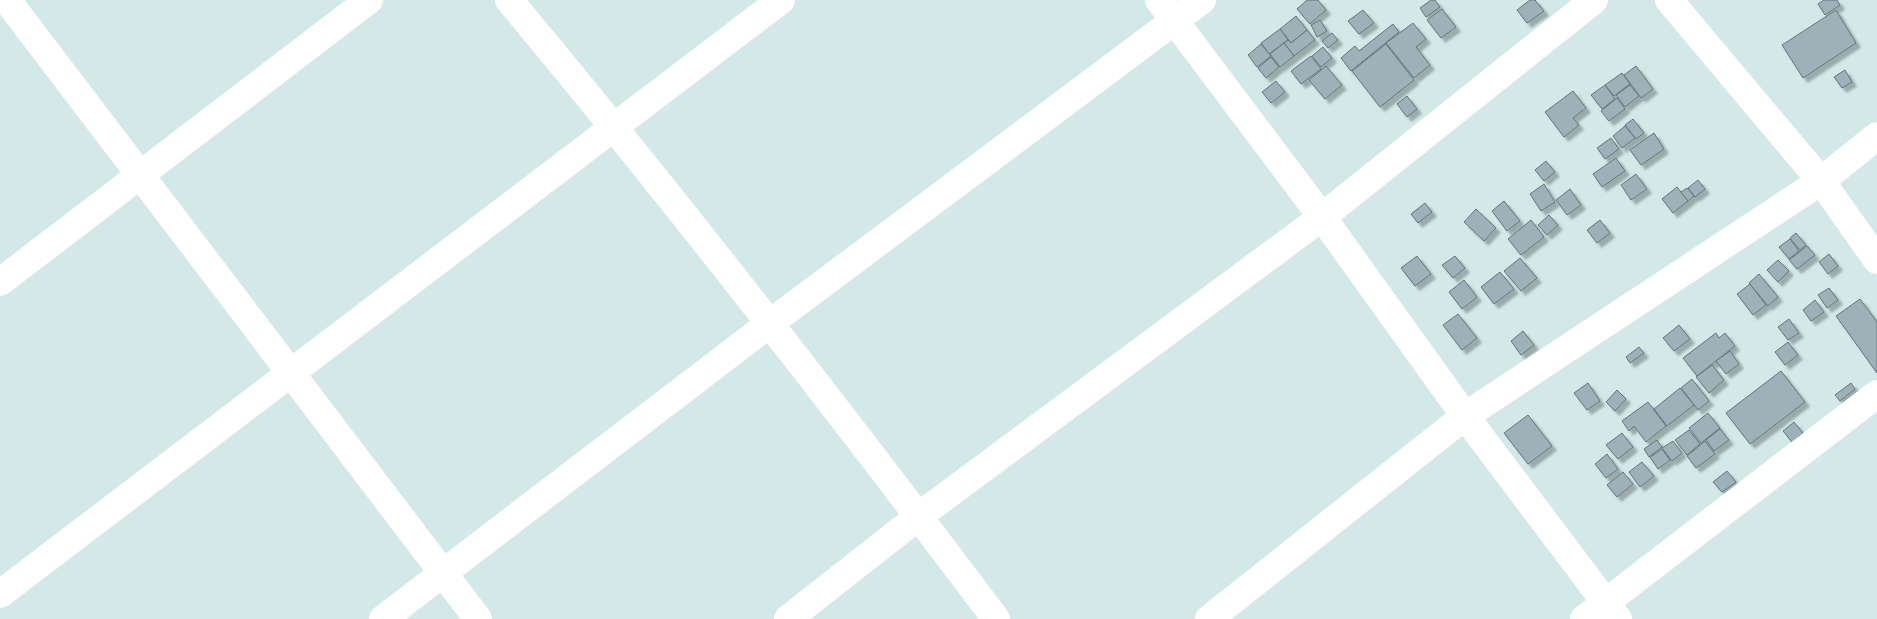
<svg xmlns="http://www.w3.org/2000/svg" width="1877" height="619" viewBox="0 0 1877 619" font-family="'Nunito Sans',sans-serif">
  <style>
    .building { fill: #9db2b8; stroke: #62757b; filter: url(#shadow) }
    .lines { fill: none; stroke-linecap: round; stroke-linejoin: round }
    .minor { stroke: #fff; stroke-width: 28 }
  </style>
  <defs>
    <filter id="shadow"><feDropShadow dx="4.5" dy="4.5" stdDeviation="1" flood-color="#0004"/></filter>
  </defs>
  <rect width="100%" height="100%" fill="#d2e9e8"/>
  <g class="building">
    <path d="M1307 0H1318L1326 10 1310 24 1297 9Z"/>
    <path d="M1431 0H1435L1440 7 1426 17 1420 8Z"/>
    <path d="M1530 0H1535L1544 11 1527 23 1517 10Z"/>
    <path d="M1824 0H1837L1840 5 1825 15 1818 4Z"/>
    <path d="M1442 9 1456 27 1441 38 1427 20Z"/>
    <path d="M1363 10 1374 23 1359 34 1348 21Z"/>
    <path d="M1836 10 1856 43 1803 78 1782 45Z"/>
    <path d="M1296 16 1307 30 1291 43 1280 29Z"/>
    <path d="M1320 20 1327 31 1317 37 1311 25Z"/>
    <path d="M1413 23 1426 39 1416 47 1430 65 1414 78 1386 43Z"/>
    <path d="M1393 24 1399 32 1351 71 1341 58 1355 46 1359 51Z"/>
    <path d="M1280 29 1288 40 1269 54 1261 43Z"/>
    <path d="M1307 30 1315 40 1294 56 1284 43 1288 40 1291 43Z"/>
    <path d="M1332 33 1338 40 1328 48 1322 41Z"/>
    <path d="M1284 43 1294 56 1280 67 1270 54Z"/>
    <path d="M1261 44 1271 56 1257 67 1248 55Z"/>
    <path d="M1386 44 1414 80 1380 107 1352 71Z"/>
    <path d="M1323 47 1332 58 1321 67 1312 56Z"/>
    <path d="M1311 56 1321 69 1301 84 1291 71Z"/>
    <path d="M1271 57 1279 67 1266 78 1258 68Z"/>
    <path d="M1326 66 1342 85 1325 99 1309 80Z"/>
    <path d="M1636 66 1653 89 1641 98 1624 75Z"/>
    <path d="M1845 70 1852 82 1842 88 1834 77Z"/>
    <path d="M1622 73 1630 84 1614 96 1605 85Z"/>
    <path d="M1276 81 1285 92 1271 103 1262 92Z"/>
    <path d="M1605 85 1615 99 1602 109 1591 95Z"/>
    <path d="M1630 85 1639 96 1625 107 1616 95Z"/>
    <path d="M1573 91 1586 108 1573 118 1579 125 1564 137 1545 112Z"/>
    <path d="M1407 96 1417 109 1407 117 1397 104Z"/>
    <path d="M1617 98 1625 109 1609 121 1601 111Z"/>
    <path d="M1633 119 1644 133 1636 139 1625 125Z"/>
    <path d="M1625 126 1635 138 1622 148 1613 136Z"/>
    <path d="M1654 133 1664 149 1641 165 1630 150Z"/>
    <path d="M1611 138 1619 149 1605 159 1597 148Z"/>
    <path d="M1616 158 1625 171 1602 187 1593 174Z"/>
    <path d="M1546 161 1555 172 1544 181 1535 170Z"/>
    <path d="M1636 174 1647 189 1631 200 1621 185Z"/>
    <path d="M1698 180 1705 189 1695 197 1688 188Z"/>
    <path d="M1544 184 1555 202 1541 211 1530 194Z"/>
    <path d="M1677 187 1688 201 1673 213 1662 199Z"/>
    <path d="M1687 188 1694 196 1688 201 1681 192Z"/>
    <path d="M1570 189 1581 205 1567 215 1556 200Z"/>
    <path d="M1504 201 1520 221 1507 231 1492 211Z"/>
    <path d="M1425 203 1432 212 1418 223 1411 214Z"/>
    <path d="M1476 209 1496 228 1484 241 1464 222Z"/>
    <path d="M1549 215 1558 225 1547 235 1538 225Z"/>
    <path d="M1531 220 1544 237 1521 255 1508 239Z"/>
    <path d="M1600 220 1610 233 1597 243 1587 230Z"/>
    <path d="M1796 233 1806 245 1800 250 1790 238Z"/>
    <path d="M1790 239 1799 251 1789 259 1779 247Z"/>
    <path d="M1807 246 1815 255 1797 269 1789 260Z"/>
    <path d="M1829 254 1838 266 1828 274 1819 262Z"/>
    <path d="M1417 256 1431 274 1415 286 1401 268Z"/>
    <path d="M1455 256 1465 268 1453 278 1442 265Z"/>
    <path d="M1520 258 1537 278 1521 291 1504 271Z"/>
    <path d="M1778 260 1789 271 1778 282 1767 270Z"/>
    <path d="M1500 272 1514 289 1494 304 1481 287Z"/>
    <path d="M1759 274 1778 297 1768 306 1749 283Z"/>
    <path d="M1464 280 1477 297 1462 309 1449 292Z"/>
    <path d="M1750 284 1766 305 1753 315 1737 294Z"/>
    <path d="M1829 288 1838 300 1827 308 1818 295Z"/>
    <path d="M1860 299 1877 322V373L1836 316Z"/>
    <path d="M1815 300 1824 312 1811 321 1803 310Z"/>
    <path d="M1458 314 1477 338 1462 350 1443 325Z"/>
    <path d="M1789 319 1799 333 1788 340 1778 327Z"/>
    <path d="M1679 325 1690 339 1674 351 1663 338Z"/>
    <path d="M1523 331 1534 345 1521 355 1511 341Z"/>
    <path d="M1716 333 1719 338 1725 333 1735 346 1697 376 1683 358Z"/>
    <path d="M1788 342 1798 355 1785 365 1775 352Z"/>
    <path d="M1639 347 1644 353 1630 363 1626 357Z"/>
    <path d="M1730 351 1739 364 1726 374 1716 361Z"/>
    <path d="M1712 365 1724 380 1709 393 1696 377Z"/>
    <path d="M1781 371 1805 402 1750 444 1726 413Z"/>
    <path d="M1692 379 1709 401 1698 410 1681 388Z"/>
    <path d="M1588 383 1600 401 1587 410 1574 393Z"/>
    <path d="M1851 383 1855 389 1840 401 1835 395Z"/>
    <path d="M1680 388 1694 405 1667 426 1654 409Z"/>
    <path d="M1617 390 1626 399 1615 411 1606 402Z"/>
    <path d="M1648 402 1666 426 1646 442 1634 426 1629 431 1622 421Z"/>
    <path d="M1708 413 1720 428 1701 443 1689 428Z"/>
    <path d="M1528 415 1552 446 1528 464 1504 433Z"/>
    <path d="M1794 422 1803 433 1792 442 1783 431Z"/>
    <path d="M1720 429 1729 440 1714 451 1706 440Z"/>
    <path d="M1689 430 1700 444 1687 455 1675 440Z"/>
    <path d="M1622 433 1633 447 1618 459 1606 445Z"/>
    <path d="M1657 440 1662 447 1649 457 1644 449Z"/>
    <path d="M1673 441 1682 453 1672 461 1662 448Z"/>
    <path d="M1705 441 1715 454 1696 468 1687 456Z"/>
    <path d="M1662 449 1670 460 1658 469 1650 457Z"/>
    <path d="M1607 454 1618 469 1606 478 1595 464Z"/>
    <path d="M1642 462 1654 476 1640 487 1629 472Z"/>
    <path d="M1727 471 1736 482 1722 492 1713 482Z"/>
    <path d="M1623 472 1633 484 1617 497 1607 485Z"/>
  </g>
  <g class="lines">
    <g class="minor">
      <path d="M7 0 478 619"/>
      <path d="M509 0C677 201 838 409 996 619"/>
      <path d="M1159 0 1322 217 1465 416 1618 619"/>
      <path d="M1669 0 1821 181 1877 260"/>
      <path d="M0 282 369 0"/>
      <path d="M0 594 781 0"/>
      <path d="M383 619 769 324 1202 0"/>
      <path d="M788 619 919 516 1322 217 1594 0"/>
      <path d="M1209 619 1465 416 1821 181 1877 136"/>
      <path d="M1584 619 1877 394"/>
    </g>
  </g>
</svg>
